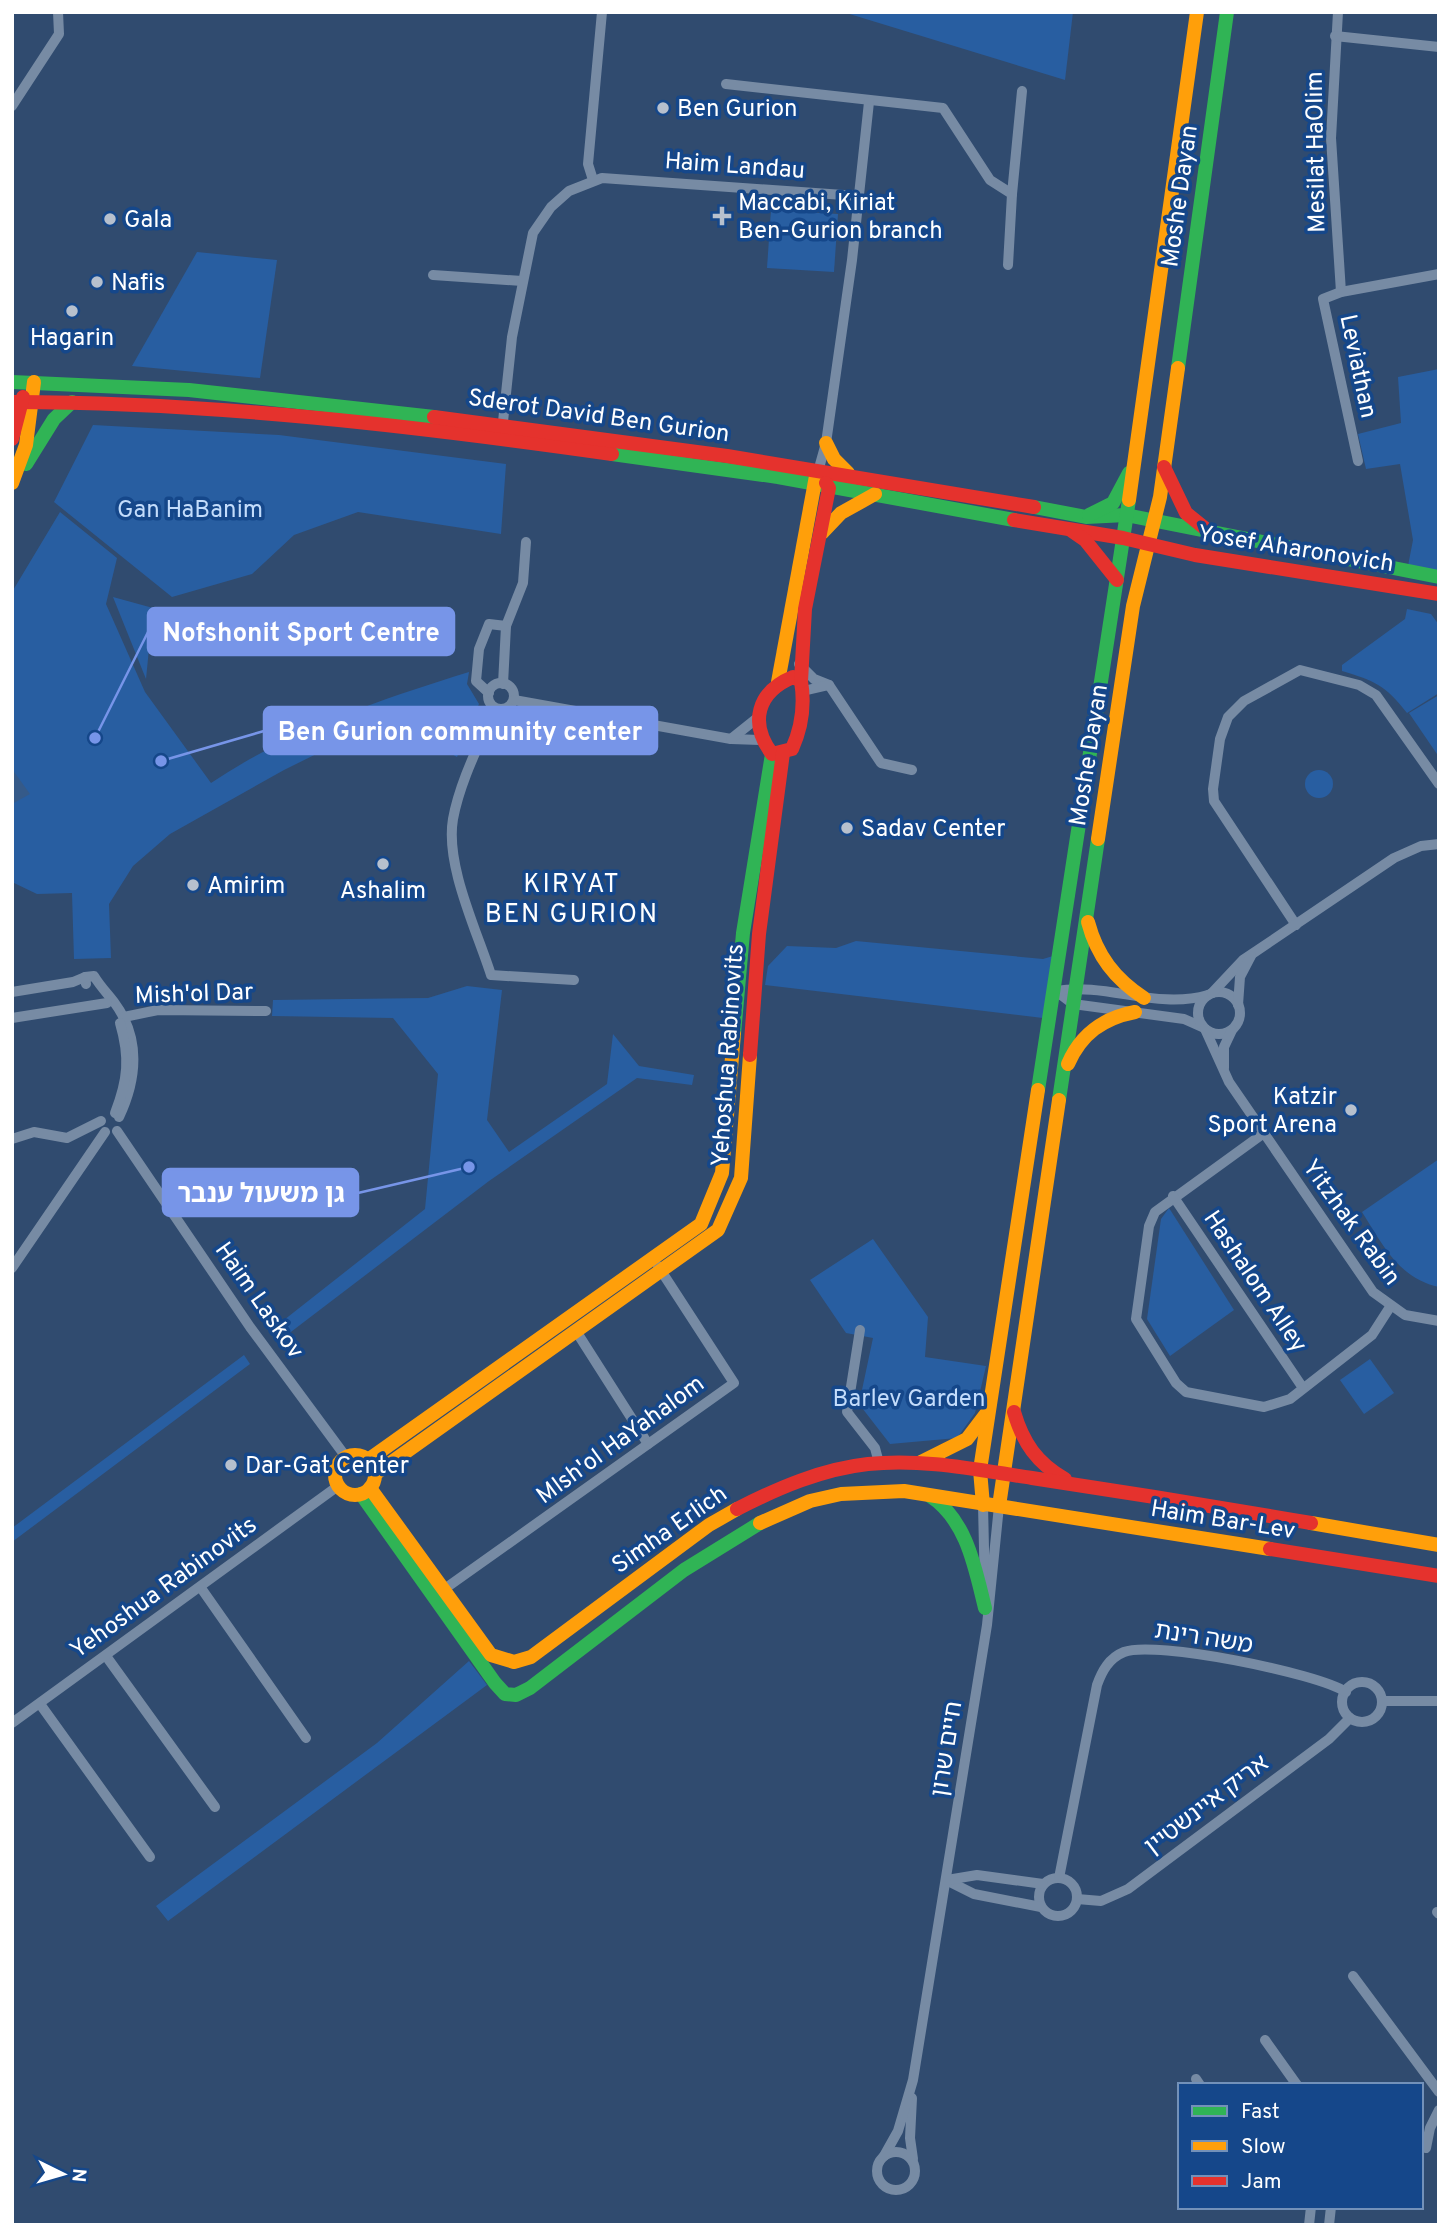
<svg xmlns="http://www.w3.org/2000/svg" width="1451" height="2237" viewBox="0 0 1451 2237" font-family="Overpass,'Noto Sans Hebrew',sans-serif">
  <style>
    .green { fill: #285ea1 }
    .water { fill: #355a89 }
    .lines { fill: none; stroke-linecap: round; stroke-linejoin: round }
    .street { stroke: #778ba4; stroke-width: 10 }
    .fast { stroke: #30b455; stroke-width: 14 }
    .slow { stroke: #ff9f0a; stroke-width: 14 }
    .jam { stroke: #e5322d; stroke-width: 14 }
    .poi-dot { fill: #b7c0cd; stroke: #15478a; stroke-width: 2.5 }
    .labels { text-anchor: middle; stroke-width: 7; stroke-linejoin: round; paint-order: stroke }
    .poi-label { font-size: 24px; fill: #fff; stroke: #15478a; text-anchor: start }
    .street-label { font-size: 24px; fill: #fff; stroke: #15478a }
    .park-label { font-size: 24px; fill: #c3dcfb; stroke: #15478a }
    .neighbourhood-label { font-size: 26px; letter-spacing: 2px; fill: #fff; stroke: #15478a }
    .leader { fill: none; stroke: #7795e8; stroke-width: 2.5 }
    .callout-dot { fill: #7795e8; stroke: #15478a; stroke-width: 2.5 }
    .callout { fill: #7795e8; stroke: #7795e8; stroke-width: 2.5 }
    .callout-label { font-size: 26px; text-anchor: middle; font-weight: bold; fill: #fff }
  </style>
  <rect width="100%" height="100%" fill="#304b6f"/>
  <g class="green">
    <path d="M843 12H1073L1065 80Z"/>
    <path d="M771 210 838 214 834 272 767 268Z"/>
    <path d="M197 252 277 260 260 378 132 366Z"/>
    <path d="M1439 369V572L1408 566 1413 540 1400 464 1366 469 1358 434 1401 423 1398 377Z"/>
    <path d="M93 425 279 435 506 464 501 534 358 512 294 535 252 574 172 597 54 502Z"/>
    <path d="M60 512 117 558 106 604 145 692 211 783C290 730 379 700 469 672L467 684 479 704 457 757 405 728 373 726 284 770 170 834 133 866 109 904 111 958 74 959 72 893 37 894 12 882V592Z"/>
    <path d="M113 597 153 608 146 679Z"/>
    <path d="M1407 609 1431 614 1439 625V693L1407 713C1385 685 1375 681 1342 671V665L1405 619Z"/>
    <path d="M1439 695V757L1409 713Z"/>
    <circle cx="1319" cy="784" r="14"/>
    <path d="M856 941 1043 959 1053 956 1043 1018 765 985 768 966 787 946 836 948Z"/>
    <path d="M467 986 502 990 487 1120 509 1152 607 1084 613 1034 639 1066 694 1075 692 1085 637 1078 489 1181 279 1341 270 1331 425 1209 438 1074 393 1018 272 1016 273 1000 428 998Z"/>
    <path d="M1439 1159V1287C1398 1278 1383 1245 1362 1212Z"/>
    <path d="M1169 1208 1234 1310 1170 1356 1147 1319 1161 1219Z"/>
    <path d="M873 1239 928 1317 925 1357 986 1366 975 1413 957 1438 890 1444 859 1404 873 1338 846 1333 810 1280Z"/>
    <path d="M244 1355 250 1364 12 1542V1528Z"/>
    <path d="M1370 1359 1394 1393 1364 1414 1340 1380Z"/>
    <path d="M469 1661 487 1685 168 1921 156 1906 377 1743Z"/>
  </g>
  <path class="water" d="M12 769 30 794 12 804Z"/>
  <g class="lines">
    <g class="street">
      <path d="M1338 12 1331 138 1341 292"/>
      <path d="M1335 36 1439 47"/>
      <path d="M726 84 943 108 990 180 1012 194 1008 265"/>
      <path d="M12 106 59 34 58 12"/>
      <path d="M593 180 588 164 602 12"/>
      <path d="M1012 194 1022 91"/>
      <path d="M433 275 522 281"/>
      <path d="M502 431 512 337 533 233 551 207 569 191 602 178 858 196"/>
      <path d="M1358 461 1323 299 1341 292 1439 274"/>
      <path d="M819 468 826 443 852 260 869 102"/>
      <path d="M506 626 523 583 526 542"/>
      <path d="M799 664 814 679 829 685"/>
      <circle cx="501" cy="696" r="13"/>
      <path d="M803 691 829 685 881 763 912 770"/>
      <path d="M489 693 476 681 479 649 489 624 506 626 503 684"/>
      <path d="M514 700 731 739 760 740"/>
      <path d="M495 708C480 743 460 781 453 819 445 865 477 931 491 975L574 980"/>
      <path d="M731 739 756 719"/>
      <path d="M1296 925 1214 801 1213 789 1220 739 1228 717 1244 701 1300 670 1359 685 1376 695 1439 784"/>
      <path d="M86 984 85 977 94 976C100 986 107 993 114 1002 141 1038 137 1079 119 1117"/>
      <path d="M1056 991 1073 1004 1184 1019 1202 1027"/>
      <path d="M1056 991C1107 982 1156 1010 1208 995"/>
      <circle cx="1219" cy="1013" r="21"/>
      <path d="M12 992 73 982 85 977"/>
      <path d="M1212 993 1243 960 1394 858 1421 846 1439 844"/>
      <path d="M1238 1005 1240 977 1251 956"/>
      <path d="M124 1017 158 1010 266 1011"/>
      <path d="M12 1018 107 1003"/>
      <path d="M1205 1029 1229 1082 1373 1292 1405 1315 1439 1321"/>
      <path d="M1224 1068V1047L1232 1030"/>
      <path d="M115 1113C128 1080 130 1057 120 1023"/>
      <path d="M117 1131 250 1327 346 1457"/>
      <path d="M1264 1133 1155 1212 1149 1226 1136 1319 1176 1383 1186 1392 1264 1407 1290 1399 1372 1335 1390 1307"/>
      <path d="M12 1139 34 1132 67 1138 101 1121"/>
      <path d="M1173 1196 1303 1388"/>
      <path d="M12 1268 105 1132"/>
      <path d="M860 1330 847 1412 875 1448 879 1463"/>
      <path d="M576 1331 648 1444"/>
      <path d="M983 1505 985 1592"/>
      <path d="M201 1588 306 1738"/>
      <path d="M443 1590 734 1383 658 1266"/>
      <path d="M106 1656 215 1807"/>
      <circle cx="1362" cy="1702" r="20"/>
      <path d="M1382 1701H1439"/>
      <path d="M40 1704 150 1857"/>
      <path d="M12 1723 338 1486"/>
      <circle cx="1058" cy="1897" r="19"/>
      <path d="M1059 1878 1097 1685C1102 1671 1109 1658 1124 1652 1154 1640 1317 1673 1346 1692"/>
      <path d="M946 1880 974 1894 1041 1907"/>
      <path d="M947 1880 977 1875 1043 1884"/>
      <path d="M1077 1899 1101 1901 1128 1889 1329 1739 1350 1718"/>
      <path d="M1437 1912 1439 1914"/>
      <path d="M1353 1976 1439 2092"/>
      <path d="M1265 2040 1297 2085"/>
      <path d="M1196 2079 1200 2085"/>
      <path d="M912 2098 910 2138 913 2159"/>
      <path d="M1426 2148 1430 2128 1439 2110"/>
      <circle cx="896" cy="2171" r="19"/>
      <path d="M884 2156 898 2131 913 2080 987 1625 999 1506"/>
      <path d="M1309 2225 1311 2207"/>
      <path d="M1329 2225 1331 2207"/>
    </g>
    <g class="fast">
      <path d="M1178 368 1227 12"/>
      <path d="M12 382 189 390 434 417"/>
      <path d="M612 454 778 477 1014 520"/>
      <path d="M26 464 54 419 72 402"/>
      <path d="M1034 507 1086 517 1126 515 1439 577"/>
      <path d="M1089 515 1113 503 1129 473"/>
      <path d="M734 1034 743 933 772 754"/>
      <path d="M1038 1090 1129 500"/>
      <path d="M1059 1100 1098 839"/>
      <path d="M361 1494 495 1683 505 1694 516 1695 530 1688 684 1570 760 1523"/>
      <path d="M930 1496C967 1520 975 1568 985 1608"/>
    </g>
    <g class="slow">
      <path d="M826 443 834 459 848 473"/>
      <path d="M12 483 26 445 34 382"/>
      <path d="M1129 500 1197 12"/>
      <path d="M822 533 841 513 875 494"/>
      <path d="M778 682 816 476"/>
      <path d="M1098 839 1133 606 1160 497 1178 368"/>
      <path d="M1088 922C1097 956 1115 979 1144 998"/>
      <path d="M1068 1064C1081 1034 1103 1018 1135 1012"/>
      <circle cx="355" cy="1475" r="20"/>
      <path d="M368 1460 701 1224 722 1173 734 1034"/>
      <path d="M921 1462 967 1439 986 1414"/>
      <path d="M375 1474 718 1230 741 1178 750 1055"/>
      <path d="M370 1488 491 1655 514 1662 531 1657 709 1525 737 1509"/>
      <path d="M983 1505 980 1470 1038 1090"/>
      <path d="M999 1506 1059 1100"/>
      <path d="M760 1523 810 1501 841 1494 904 1491 1270 1549"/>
      <path d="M1311 1523 1439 1545"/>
    </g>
    <g class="jam">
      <path d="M12 402C212 402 414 426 612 454"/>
      <path d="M434 417 727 456 1034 507"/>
      <path d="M12 439 23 397"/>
      <path d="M1164 467 1186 513 1207 530"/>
      <path d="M1014 520 1123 538 1195 555 1439 594"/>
      <path d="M1072 531 1085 540 1117 580"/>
      <path d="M793 677 801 681C805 705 802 727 792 749L772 754C749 723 757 692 793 677Z"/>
      <path d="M801 681 805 609 829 488 826 483"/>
      <path d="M750 1055 759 934 783 753"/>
      <path d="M1014 1412C1023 1443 1037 1463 1065 1479"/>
      <path d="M737 1509C778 1488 822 1469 868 1464 923 1458 978 1470 1032 1478 1125 1492 1218 1507 1311 1523"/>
      <path d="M1270 1549 1439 1576"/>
    </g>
  </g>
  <g class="poi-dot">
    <circle cx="663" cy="108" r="7"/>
    <path d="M718.5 205.5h7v7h7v7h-7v7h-7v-7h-7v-7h7z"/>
    <circle cx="110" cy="219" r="7"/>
    <circle cx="97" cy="282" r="7"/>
    <circle cx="72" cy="311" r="7"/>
    <circle cx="847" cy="828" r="7"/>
    <circle cx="383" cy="864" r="7"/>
    <circle cx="193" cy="885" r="7"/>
    <circle cx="1351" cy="1110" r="7"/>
    <circle cx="231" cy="1465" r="7"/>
  </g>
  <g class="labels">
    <g class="poi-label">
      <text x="677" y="116">Ben Gurion</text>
      <text x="738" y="210">Maccabi, Kiriat<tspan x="738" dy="28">Ben-Gurion branch</tspan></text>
      <text x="124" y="227">Gala</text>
      <text x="111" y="290">Nafis</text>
      <text x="72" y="345" text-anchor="middle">Hagarin</text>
      <text x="861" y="836">Sadav Center</text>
      <text x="207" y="893">Amirim</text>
      <text x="383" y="898" text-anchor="middle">Ashalim</text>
      <text x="1337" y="1104" text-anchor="end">Katzir<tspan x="1337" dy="28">Sport Arena</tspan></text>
      <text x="245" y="1473">Dar-Gat Center</text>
    </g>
    <g class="street-label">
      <text transform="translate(1315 152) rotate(-91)" y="8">Mesilat HaOlim</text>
      <text transform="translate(735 165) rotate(4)" y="8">Haim Landau</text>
      <text transform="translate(1179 196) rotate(-82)" y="8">Moshe Dayan</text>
      <text transform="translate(1359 366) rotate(78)" y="8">Leviathan</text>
      <text transform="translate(599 415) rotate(8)" y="8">Sderot David Ben Gurion</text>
      <text transform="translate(1296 548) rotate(9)" y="8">Yosef Aharonovich</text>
      <text transform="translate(1088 755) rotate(-81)" y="8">Moshe Dayan</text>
      <text transform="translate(194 993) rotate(-2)" y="8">Mish'ol Dar</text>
      <text transform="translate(727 1055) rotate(-86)" y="8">Yehoshua Rabinovits</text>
      <text transform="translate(1352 1222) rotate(54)" y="8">Yitzhak Rabin</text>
      <text transform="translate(1256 1281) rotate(56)" y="8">Hashalom Alley</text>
      <text transform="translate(260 1300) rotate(55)" y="8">Haim Laskov</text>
      <text transform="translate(620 1439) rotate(-36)" y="8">MIsh'ol HaYahalom</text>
      <text transform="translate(1223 1519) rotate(9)" y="8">Haim Bar-Lev</text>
      <text transform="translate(669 1529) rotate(-35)" y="8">Simha Erlich</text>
      <text transform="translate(163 1587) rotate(-36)" y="8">Yehoshua Rabinovits</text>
      <text transform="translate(1204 1637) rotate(9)" y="8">משה רינת</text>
      <text transform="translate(946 1749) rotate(-81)" y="8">חיים שרון</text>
      <text transform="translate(1206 1804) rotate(-37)" y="8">אריק איינשטיין</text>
    </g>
    <g class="park-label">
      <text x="190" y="517">Gan HaBanim</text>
      <text x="909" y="1406">Barlev Garden</text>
    </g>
    <g class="neighbourhood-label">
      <text x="572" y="892">KIRYAT<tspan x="572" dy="30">BEN GURION</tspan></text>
    </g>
  </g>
  <path class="leader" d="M95 738L148 632M161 761L264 731M469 1167L358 1193"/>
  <g class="callout-dot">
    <circle cx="95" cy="738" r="7"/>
    <circle cx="161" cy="761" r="7"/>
    <circle cx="469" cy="1167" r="7"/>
  </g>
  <g class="callout">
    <rect x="148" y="608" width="306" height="47" rx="7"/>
    <rect x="264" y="707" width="393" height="47" rx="7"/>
    <rect x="163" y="1169" width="195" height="47" rx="7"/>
  </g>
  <g class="callout-label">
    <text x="301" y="641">Nofshonit Sport Centre</text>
    <text x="460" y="740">Ben Gurion community center</text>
    <text x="261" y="1202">גן משעול ענבר</text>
  </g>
  <rect width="1451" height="2237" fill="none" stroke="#ffffff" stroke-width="28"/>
  <rect x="1178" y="2083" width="245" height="126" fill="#15478a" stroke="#7391b9" stroke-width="2"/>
  <rect x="1192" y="2106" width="35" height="10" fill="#30b455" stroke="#7391b9" stroke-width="2"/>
  <text x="1241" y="2118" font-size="21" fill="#ffffff">Fast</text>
  <rect x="1192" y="2141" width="35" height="10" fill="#ff9f0a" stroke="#7391b9" stroke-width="2"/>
  <text x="1241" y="2153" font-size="21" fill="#ffffff">Slow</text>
  <rect x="1192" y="2176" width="35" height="10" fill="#e5322d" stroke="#7391b9" stroke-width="2"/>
  <text x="1241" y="2188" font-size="21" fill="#ffffff">Jam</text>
  <g transform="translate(63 2174) rotate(95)" stroke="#15478a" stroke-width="5" paint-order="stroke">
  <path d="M0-5L12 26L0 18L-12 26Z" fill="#ffffff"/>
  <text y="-10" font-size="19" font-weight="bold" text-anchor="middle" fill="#ffffff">N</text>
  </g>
</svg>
